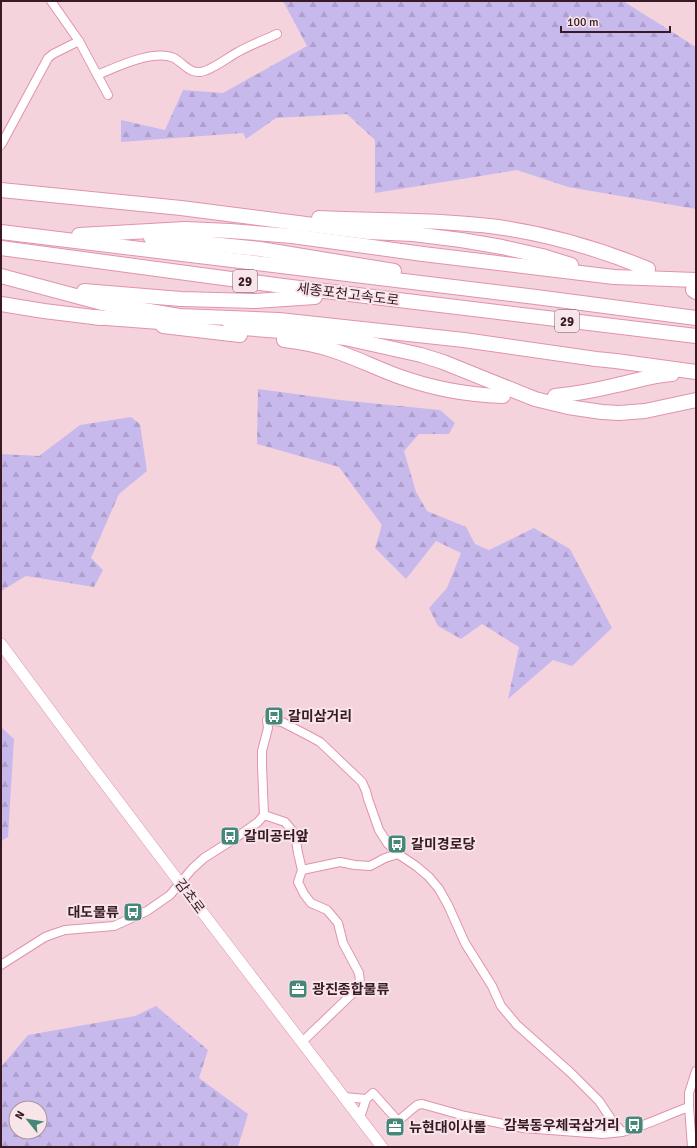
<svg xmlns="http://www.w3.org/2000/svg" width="697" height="1148" viewBox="0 0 697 1148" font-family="Signika,'Noto Sans KR',sans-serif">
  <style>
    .forest { fill: url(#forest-firs); fill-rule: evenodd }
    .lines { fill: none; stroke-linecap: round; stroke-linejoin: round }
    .minor-casing { stroke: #e192ad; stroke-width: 10 }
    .secondary-casing { stroke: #e192ad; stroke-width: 12 }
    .motorway-casing { stroke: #e192ad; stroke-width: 16 }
    .minor { stroke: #fff; stroke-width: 8 }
    .secondary { stroke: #fff; stroke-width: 11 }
    .motorway { stroke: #fff; stroke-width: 14 }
    .labels { text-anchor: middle; stroke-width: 4; stroke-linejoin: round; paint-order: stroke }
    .shield { fill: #f7e5ea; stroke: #71565f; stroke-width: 1 }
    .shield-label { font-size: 13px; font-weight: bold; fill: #381924 }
    .street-label { font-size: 14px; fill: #381924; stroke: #f7e5ea }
    .poi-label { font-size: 14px; font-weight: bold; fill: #381924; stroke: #f7e5ea; text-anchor: start }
  </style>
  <defs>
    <pattern id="forest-firs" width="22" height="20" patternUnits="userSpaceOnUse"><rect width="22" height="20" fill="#c8b9ed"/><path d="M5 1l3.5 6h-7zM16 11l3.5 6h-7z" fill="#ad9ecb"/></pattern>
  </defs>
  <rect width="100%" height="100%" fill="#f5d3dd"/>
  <g class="forest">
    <path d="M283 1H623L696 47V209L568 187 517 170 375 193V140L347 114 276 118 246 139 243 133 121 142V120L165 130 183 90 223 93 307 46Z"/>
    <path d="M258 389 340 400 440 410 455 423 449 434H419L404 451 416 492 427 511 466 527 475 544 489 550 534 528 570 549 612 628 572 666 553 660 508 699 519 647 482 624 461 639 438 626 429 608 447 588 461 553 436 541 406 579 375 548 382 525 339 467 257 444Z"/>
    <path d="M131 417 140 424 147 471 119 494 91 558 103 570 94 587 26 576 1 591V454L39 456 80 425Z"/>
    <path d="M1 727 14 739 8 837 1 841Z"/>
    <path d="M156 1006 208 1050 199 1078 248 1114 238 1147H1V1067L28 1035 135 1016ZM16 1108H40V1132H16Z"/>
  </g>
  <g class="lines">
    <g class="minor-casing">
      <g id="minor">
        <path d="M79 41 108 95"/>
        <path d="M97 75C117 67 153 49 174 58 183 63 189 73 200 72 211 71 228 57 238 52 250 45 264 40 277 34"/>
        <path d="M1 145 48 58 53 54 79 41 51 1"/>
        <path d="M264 815 285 822 295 834 298 853 302 870 298 882 304 894 311 903 327 910 338 923 343 943 359 973 360 982 355 991 302 1042"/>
        <path d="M302 870 340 862 355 865 370 866 385 858 398 854"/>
        <path d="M1 965 45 937 53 934 65 930 114 926 147 911 170 895 192 869 204 858 234 839 258 822 264 815 262 766V751L268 728 267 720 282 722 309 736 320 742 362 782 366 791 368 799 379 830 388 844 398 854 416 866 429 877 439 889 448 905 465 943 492 986 501 1006 517 1025 571 1073 599 1101 611 1119 622 1132C645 1126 666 1115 689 1107"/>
        <path d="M344 1097 366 1099 360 1118"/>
        <path d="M366 1099 373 1093 398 1121 417 1105 422 1104 465 1116 523 1128 603 1134 622 1132"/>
        <path d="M692 1147 689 1107V1093L696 1071"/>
      </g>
    </g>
    <g class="secondary-casing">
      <path id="secondary" d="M1 644 78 748 180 883 382 1147"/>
    </g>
    <g class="motorway-casing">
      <g id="motorway">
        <path d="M1 190 181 208 368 232 413 234 461 240 502 247 542 256 571 265"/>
        <path d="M319 218C360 220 400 220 441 222 457 223 474 224 490 226 545 233 597 248 648 269"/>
        <path d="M1 232 536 297 696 318"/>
        <path d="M79 235 185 229 230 231 292 236 423 254 614 277 696 280"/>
        <path d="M151 238 260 249 394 271"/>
        <path d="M1 248 283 286 696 336"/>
        <path d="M1 276 102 303 179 316 279 320 464 340 596 359 616 361 696 372"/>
        <path d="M693 290 696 292"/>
        <path d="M84 291 181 299 255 301 315 297"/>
        <path d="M1 304 44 311 101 318"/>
        <path d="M93 317 173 323"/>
        <path d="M163 326 240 335"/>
        <path d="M230 327 294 332 345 338 421 355 443 362 535 399 568 407 602 412 619 413 645 411 696 400"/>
        <path d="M284 340C301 342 317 345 332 350 354 357 374 367 395 375 430 388 466 395 503 396"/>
        <path d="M555 396C576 394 596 390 617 385 636 381 653 375 672 374"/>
      </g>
    </g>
    <use href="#minor" class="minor"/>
    <use href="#secondary" class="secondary"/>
    <use href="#motorway" class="motorway"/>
  </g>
  <defs>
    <g id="bus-square" transform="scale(1)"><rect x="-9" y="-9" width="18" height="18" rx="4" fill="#458778" stroke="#f7e5ea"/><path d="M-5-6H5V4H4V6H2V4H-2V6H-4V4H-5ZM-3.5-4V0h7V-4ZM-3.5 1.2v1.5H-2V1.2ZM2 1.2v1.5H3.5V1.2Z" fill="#fff"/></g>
    <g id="office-square" transform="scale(1)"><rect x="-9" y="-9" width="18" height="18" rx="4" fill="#458778" stroke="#f7e5ea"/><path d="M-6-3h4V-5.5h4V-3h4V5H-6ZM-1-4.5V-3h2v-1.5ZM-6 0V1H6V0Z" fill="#fff"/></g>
  </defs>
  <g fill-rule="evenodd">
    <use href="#bus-square" x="274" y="716"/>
    <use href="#bus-square" x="230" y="836"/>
    <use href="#bus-square" x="397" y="844"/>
    <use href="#bus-square" x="133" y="912"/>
    <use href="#office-square" x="298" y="989"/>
    <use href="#bus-square" x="634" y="1125"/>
    <use href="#office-square" x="395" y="1127"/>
  </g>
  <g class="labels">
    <g class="shield">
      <rect x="233" y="270" width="24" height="22" rx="3"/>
      <rect x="555" y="310" width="24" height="22" rx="3"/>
    </g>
    <g class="shield-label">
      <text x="245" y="286">29</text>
      <text x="567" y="326">29</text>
    </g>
    <g class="street-label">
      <text transform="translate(348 294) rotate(7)" y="5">세종포천고속도로</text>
      <text transform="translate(190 896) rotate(53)" y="5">감초로</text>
    </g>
    <g class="poi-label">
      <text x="288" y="721">갈미삼거리</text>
      <text x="244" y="841">갈미공터앞</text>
      <text x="411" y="849">갈미경로당</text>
      <text x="119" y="917" text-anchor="end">대도물류</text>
      <text x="312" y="994">광진종합물류</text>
      <text x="620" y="1130" text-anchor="end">감북동우체국삼거리</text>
      <text x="409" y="1132">뉴현대이사몰</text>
    </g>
  </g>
  <rect width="697" height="1148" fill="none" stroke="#381924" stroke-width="4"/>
  <g transform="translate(28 1120) rotate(300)"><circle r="19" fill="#f7e5ea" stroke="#ab939b"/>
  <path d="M0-3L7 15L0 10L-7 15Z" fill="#458778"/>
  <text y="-6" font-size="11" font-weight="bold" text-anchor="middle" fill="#381924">N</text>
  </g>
  <path d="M561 26v6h109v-6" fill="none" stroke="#381924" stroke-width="2"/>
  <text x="567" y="26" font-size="12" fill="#381924" stroke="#f7e5ea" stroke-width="3" paint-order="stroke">100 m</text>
</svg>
